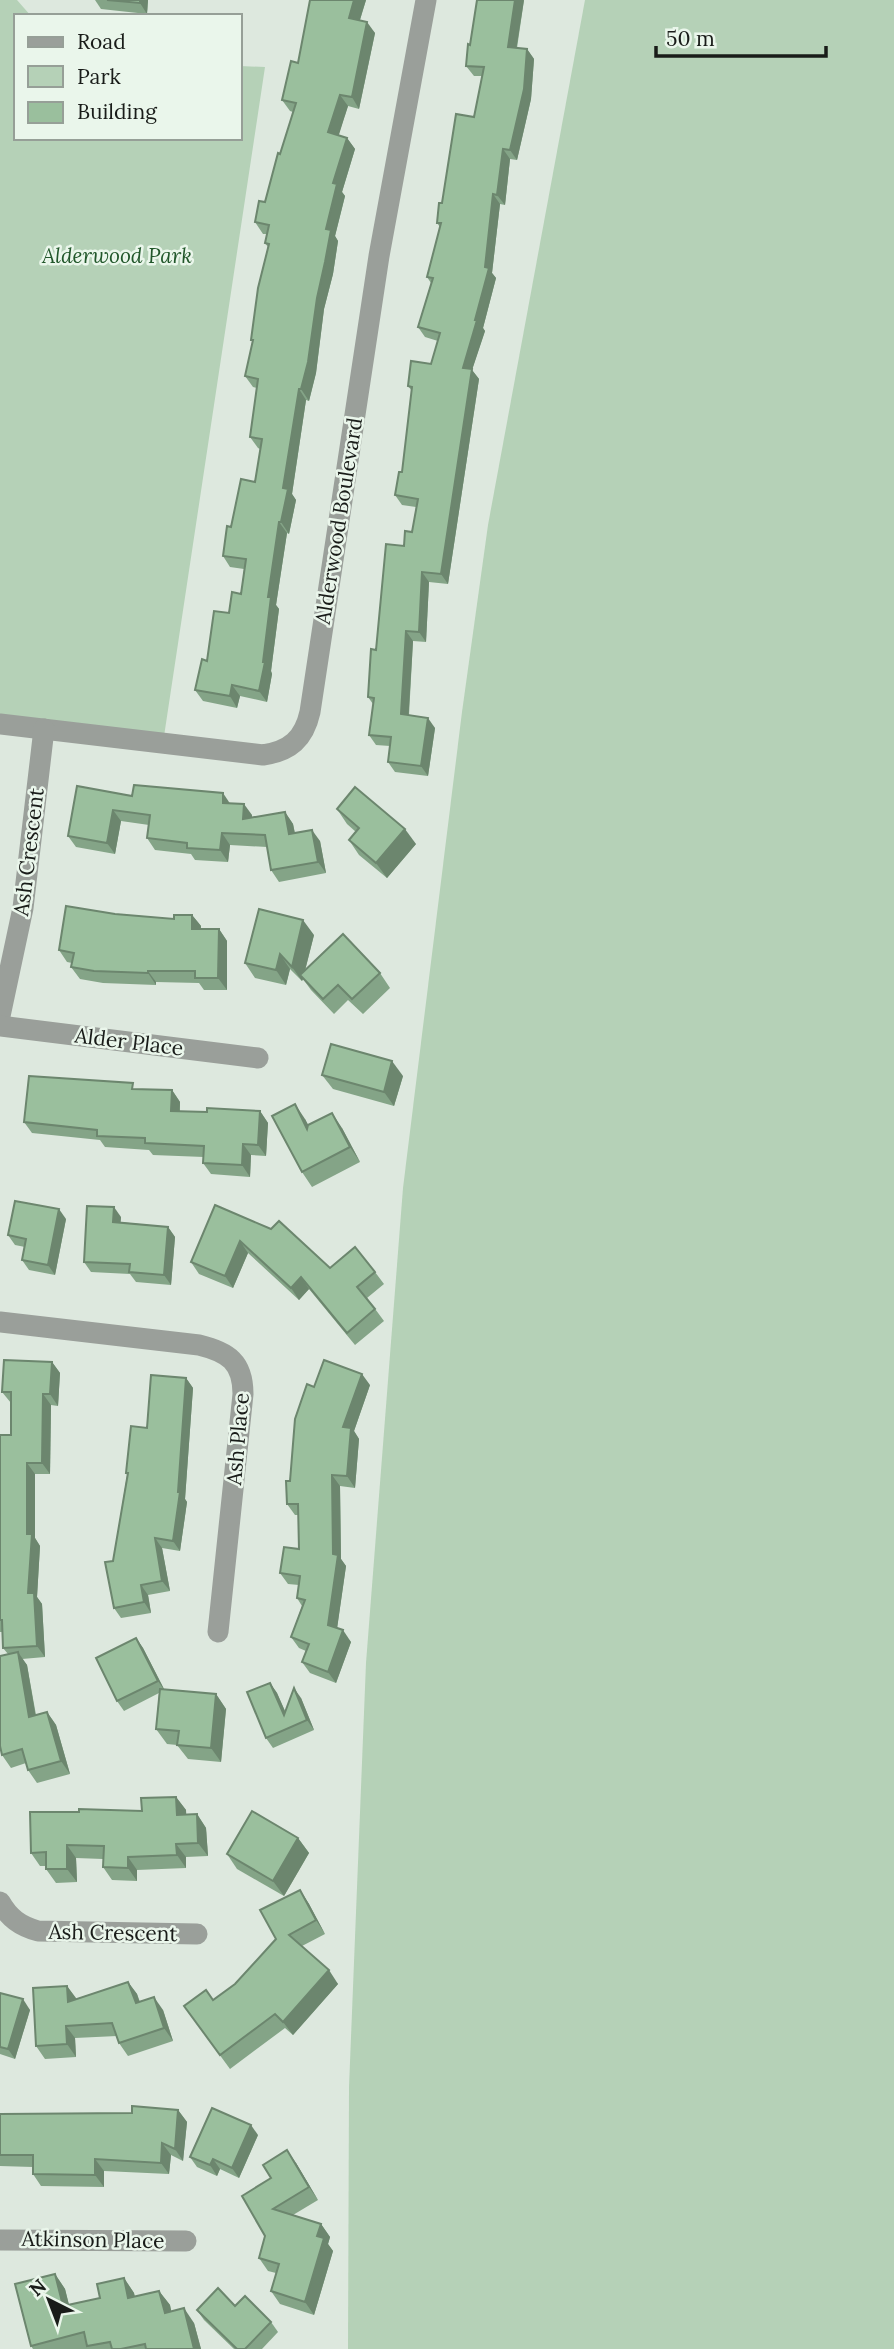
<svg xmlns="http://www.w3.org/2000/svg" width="894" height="2349" viewBox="0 0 894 2349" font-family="Lora,serif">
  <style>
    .green { fill: #b5d1b7 }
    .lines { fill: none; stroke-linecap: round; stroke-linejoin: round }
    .minor { stroke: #9a9f9a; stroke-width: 21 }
    .wall { fill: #84a487 }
    .shaded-wall { fill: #6c866e }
    .building { fill: #9abf9d; stroke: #6c866e; stroke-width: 2 }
    .labels { text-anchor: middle; stroke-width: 5; stroke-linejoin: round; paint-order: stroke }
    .park-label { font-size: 21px; font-style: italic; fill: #21572a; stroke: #eaf6eb }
    .street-label { font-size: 21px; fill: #191c19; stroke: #eaf6eb }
  </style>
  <rect width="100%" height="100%" fill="#dde8de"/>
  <g class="green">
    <path d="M0 0H17L31 16H16V138H240V66L265 67 163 743 0 725Z"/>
    <path d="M585 0H894V2349H348L349 2087 366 1663 403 1188 462 712 488 525Z"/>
  </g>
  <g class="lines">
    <g class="minor">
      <path d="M0 724 263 755C290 751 304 739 310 712L379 256 426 0"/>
      <path d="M0 1016 23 908 44 729"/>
      <path d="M0 1026 258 1058"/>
      <path d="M0 1322 199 1345C228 1352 243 1362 243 1394L218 1632"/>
      <path d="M0 1902C9 1918 20 1926 38 1931L197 1934"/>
      <path d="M0 2240 186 2241"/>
    </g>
  </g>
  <g class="wall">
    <path d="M95 0H148L147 14 101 9Z"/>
    <path d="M310 0H366L360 20 375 33 359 109 348 106 338 136 347 138 355 149 342 192 345 196 335 236 338 241 333 274 324 309 316 373 309 401 306 400 292 494 296 500 289 534 287 533 276 605 279 609 271 671 272 674 267 702 240 696 237 708 203 701 195 690 207 661 229 613 241 594 244 569 230 567 223 556 231 527 255 482 260 449 258 448 250 437 257 388 253 387 245 376 253 342 251 340 268 247 265 243 267 234H263L255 222 265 202 293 112 290 111 282 100 298 63Z"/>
    <path d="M524 0 517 48 527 49 534 59 531 99 517 160 510 159 505 205 500 204 492 273 496 278 483 328 485 331 472 370 479 379 448 584 429 582 426 642 413 641 409 715 435 728 428 776 395 772 388 762 390 746 376 745 369 735 373 704 368 697 376 650 404 546 412 532 416 507 402 505 395 495 402 472 412 391 408 386 431 364 438 341 425 337 418 327 431 283 427 277 440 227 437 223 442 203 474 117 482 76H474L466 66 470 45Z"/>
    <path d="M132 796 230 803 252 815V818L285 812 293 824 295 833 320 841 326 873 279 882 271 870 267 847 230 845 228 862 195 860 191 854 155 850 147 838 149 825 121 821 115 854 76 847 68 836Z"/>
    <path d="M337 809 416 844 387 878 359 855 349 840 356 832 347 824Z"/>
    <path d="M115 914 174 919 192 915 201 926V929H219L227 941V990H204L199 983 156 982V985L103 983 80 979 71 967 72 963 67 962 59 950Z"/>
    <path d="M314 935 305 971 380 973 390 988 363 1014 348 1000 334 1014 311 990 303 979 302 981 290 969 286 985 255 978 245 963Z"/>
    <path d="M322 1075 403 1076 394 1106 333 1089Z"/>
    <path d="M137 1089 172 1090 180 1102V1111H260L268 1123 266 1156 251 1155 250 1177 211 1174 203 1163 204 1157 153 1155 149 1150 105 1147 100 1140 32 1133 24 1122Z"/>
    <path d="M305 1119 308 1125 342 1128 360 1162 312 1187 302 1172Z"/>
    <path d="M215 1205 330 1268 375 1272 384 1284 367 1298 384 1321 355 1345 309 1289 299 1300 248 1253 233 1288 199 1274 191 1262Z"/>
    <path d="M121 1217 120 1222 168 1227 175 1237 171 1285 136 1282 130 1274 91 1272 84 1262Z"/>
    <path d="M66 1219 55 1275 29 1270 22 1260 25 1247 15 1245 8 1235Z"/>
    <path d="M52 1362 60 1373 58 1406 51 1405 50 1474H35V1538L40 1546 37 1597 42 1604 45 1657 22 1659 27 1665 36 1715 47 1712 56 1725 70 1774 37 1783 28 1770 26 1763 11 1768 2 1755 8 1654 3 1648 2 1632H0V1435H11V1403L2 1392Z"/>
    <path d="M186 1378 193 1388 185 1499 187 1502 180 1551 162 1548 170 1591 148 1595 151 1613 121 1618 114 1608 113 1561 127 1475 126 1473 147 1428Z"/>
    <path d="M370 1385 354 1431 359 1439 355 1488 340 1486 341 1559 346 1566 337 1628 351 1642 336 1683 310 1673 302 1662 306 1651 299 1648 291 1637 302 1606 297 1598 299 1585 288 1584 280 1573 299 1549 298 1515H295L287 1504 290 1481 314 1387Z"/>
    <path d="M136 1638 143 1648 164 1689 216 1694 226 1709 221 1762 188 1759 177 1745 167 1744 156 1729 159 1693 124 1711 117 1701Z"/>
    <path d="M270 1683 277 1693 285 1711 301 1698 314 1730 273 1748 266 1738Z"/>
    <path d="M176 1797 186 1810V1815L197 1814 206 1828 208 1856 186 1857V1868L137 1870V1881L112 1880 103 1867V1859L76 1858 77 1882 56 1883 46 1869V1866H40L31 1853Z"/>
    <path d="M298 1838 309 1853 284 1896 237 1869 227 1854Z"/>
    <path d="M300 1890 309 1904 325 1934 302 1946 338 1984 293 2035 285 2028 230 2069 184 2006 213 2000 235 1984 276 1939Z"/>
    <path d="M128 1982 137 1994 140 2002 163 2010 173 2041 128 2056 119 2043 117 2036 75 2038 76 2057 45 2059 36 2046 67 1986 76 1999Z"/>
    <path d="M0 1993 30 2010 15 2059 0 2054Z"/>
    <path d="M178 2110 187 2122 183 2161 171 2155 169 2174 104 2171V2187L41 2186 33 2174V2167L0 2166V2114L132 2113Z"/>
    <path d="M258 2135 239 2178 220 2169 217 2176 197 2167 190 2157Z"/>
    <path d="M296 2163 318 2200 293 2215 321 2224 330 2237 328 2244 333 2251 314 2315 280 2304 271 2291 276 2273 268 2271 259 2258 265 2236 242 2196Z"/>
    <path d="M55 2274 65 2289 69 2305 100 2298 124 2278 134 2293 135 2297 159 2291 170 2305 171 2312 194 2323 201 2349H33L31 2346Z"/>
    <path d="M235 2306 271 2322 278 2332 262 2349H234L204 2320 197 2310Z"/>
  </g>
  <g class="shaded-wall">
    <path d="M140 0H148L147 14 140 3Z"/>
    <path d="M354 0H366L357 29 349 18Z"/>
    <path d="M515 0H524L515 57 508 47Z"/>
    <path d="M367 22 375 33 359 109 352 97Z"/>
    <path d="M527 49 534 59 531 99 517 160 510 150Z"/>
    <path d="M340 95 348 106 336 144 328 132Z"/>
    <path d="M347 138 355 149 342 192 345 196 335 236 338 241 333 274 324 309 316 373 309 401 301 389 333 183Z"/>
    <path d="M503 149 510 159 505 205 497 195Z"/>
    <path d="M493 194 500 204 492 273 496 278 483 328 485 331 472 370 479 379 448 584 441 574 463 368 475 320 485 267Z"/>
    <path d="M299 389 306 400 292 494 296 500 289 534 281 522 283 488Z"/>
    <path d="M279 522 287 533 276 605 279 609 271 671 272 674 267 702 259 691 263 662 268 597Z"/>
    <path d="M422 572 429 582 426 642 419 632Z"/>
    <path d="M406 631 413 641 408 724 401 714Z"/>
    <path d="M232 685 240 696 237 708 230 696Z"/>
    <path d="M428 718 435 728 428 776 421 766Z"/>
    <path d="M223 793 231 805 223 803Z"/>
    <path d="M244 804 252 815 251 831 243 819Z"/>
    <path d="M113 810 121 821 115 854 107 843Z"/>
    <path d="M285 812 293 824 297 845 289 834Z"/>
    <path d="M405 829 416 844 387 878 376 863Z"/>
    <path d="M312 830 320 841 326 873 318 862Z"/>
    <path d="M222 833 230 845 228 862 220 850Z"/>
    <path d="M192 915 201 926 200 941 192 929Z"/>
    <path d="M303 920 314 935 303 978 300 975 303 979 302 981 292 967Z"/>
    <path d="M219 929 227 941V990L218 978Z"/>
    <path d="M280 954 290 969 286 985 276 970Z"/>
    <path d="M148 971 156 982V985L148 973Z"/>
    <path d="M392 1061 403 1076 394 1106 384 1092Z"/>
    <path d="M172 1090 180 1102 179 1122 171 1111Z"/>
    <path d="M295 1104 305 1119 318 1143 307 1129Z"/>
    <path d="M260 1111 268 1123 266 1156 258 1145Z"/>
    <path d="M332 1113 342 1128 360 1162 350 1147Z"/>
    <path d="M243 1144 251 1155 250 1177 242 1165Z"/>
    <path d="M114 1207 121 1217 120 1232 113 1222Z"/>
    <path d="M59 1209 66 1219 55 1275 48 1265Z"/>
    <path d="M168 1227 175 1237 171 1285 164 1275Z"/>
    <path d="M240 1241 248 1253 233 1288 225 1276Z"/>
    <path d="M301 1277 309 1289 299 1300 291 1288Z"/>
    <path d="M52 1362 60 1373 58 1406 50 1394Z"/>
    <path d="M362 1374 370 1385 354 1431 359 1439 355 1488 347 1476 343 1427Z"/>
    <path d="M186 1378 193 1388 185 1499 187 1502 180 1551 173 1541 178 1492Z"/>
    <path d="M43 1394 51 1405 50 1474 42 1463Z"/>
    <path d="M27 1463 35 1474V1538L40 1546 37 1597 42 1604 45 1657 37 1646 28 1593Z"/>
    <path d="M332 1475 340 1486 341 1559 346 1566 336 1636 328 1625 333 1554Z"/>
    <path d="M155 1538 162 1548 170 1591 162 1581Z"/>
    <path d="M141 1585 148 1595 151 1613 144 1602Z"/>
    <path d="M343 1630 351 1642 336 1683 328 1672Z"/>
    <path d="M136 1638 143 1648 165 1691 158 1681Z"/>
    <path d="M18 1652 27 1665 38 1730 29 1717Z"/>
    <path d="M270 1683 277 1693 291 1725 284 1715Z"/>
    <path d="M294 1688 301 1698 314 1730 307 1720Z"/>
    <path d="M216 1694 226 1709 221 1762 211 1748Z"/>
    <path d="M47 1712 56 1725 70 1774 61 1761Z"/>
    <path d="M176 1797 186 1810 187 1829 177 1815Z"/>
    <path d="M197 1814 206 1828 208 1856 198 1843Z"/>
    <path d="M298 1838 309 1853 284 1896 273 1881Z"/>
    <path d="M176 1844 186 1857V1868L177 1855Z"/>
    <path d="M67 1845 76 1858 77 1882 67 1869Z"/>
    <path d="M128 1857 137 1870V1881L128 1868Z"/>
    <path d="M300 1890 309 1904 325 1934 316 1920Z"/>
    <path d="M329 1970 338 1984 293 2035 283 2022Z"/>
    <path d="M128 1982 137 1994 144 2016 136 2003Z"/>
    <path d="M67 1986 76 1998 77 2014 68 2002Z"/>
    <path d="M154 1997 163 2010 173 2041 164 2028Z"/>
    <path d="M23 1999 30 2010 15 2059 8 2049Z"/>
    <path d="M66 2026 75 2038 76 2057 67 2044Z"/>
    <path d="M178 2110 187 2122 183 2161 175 2149Z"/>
    <path d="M251 2125 258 2135 239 2178 232 2168Z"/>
    <path d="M162 2143 171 2155 169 2174 161 2163Z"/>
    <path d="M287 2150 296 2163 318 2200 309 2187Z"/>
    <path d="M95 2159 104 2171V2187L95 2175Z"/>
    <path d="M213 2159 220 2169 217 2176 210 2165Z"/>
    <path d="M321 2224 330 2237 328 2244 333 2251 314 2315 305 2302 317 2236Z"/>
    <path d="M55 2274 65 2289 73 2321 63 2306Z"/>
    <path d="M124 2278 134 2293 138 2313 128 2298Z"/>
    <path d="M159 2291 170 2305 175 2328 165 2313Z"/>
    <path d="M184 2308 194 2323 201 2349H194Z"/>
  </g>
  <g class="building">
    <path d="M107 0H140V3Z"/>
    <path d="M310 0H354L349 18 367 22 352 97 340 95 328 132 347 138 333 183 337 184 326 229 331 230 325 262 317 298 308 362 301 389H299L283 488 288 489 281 522H279L268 597H271L263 662H265L259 691 232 685 230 696 195 690 202 659 207 661 214 611 229 613 232 592 241 594 246 559 223 556 227 526 231 527 241 479 255 482 262 439 250 437 258 379 245 376 253 340H251L258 288 269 244 265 243 269 225 255 222 259 201 265 202 278 153 280 154 296 103 282 100 291 61 298 63Z"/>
    <path d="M477 0H515L508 47 527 49 524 89 510 150 503 149 497 195 493 194 485 267 489 268 475 320H477L463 368 472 369 441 574 422 572 419 632 406 631 401 714 428 718 421 766 388 762 391 737 369 735 374 698 368 697 371 649 376 650 386 544 404 546 405 531 412 532 418 499 395 495 399 472H402L412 387 408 386 411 361 431 364 440 333 418 327 433 278 427 277 441 223H437L439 203H442L456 114 474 117 484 67 466 66 468 44 470 45Z"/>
    <path d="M134 785 223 793V803L244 804 243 819 285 812 289 834 312 830 318 862 271 870 265 835 222 833 220 850 187 848V843L147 838 150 815 113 810 107 843 68 836 77 786 132 796Z"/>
    <path d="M355 787 405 829 376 863 349 840 359 828 337 809Z"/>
    <path d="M66 906 115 914 174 919V915H192V929H219L218 978H195V971H148V973L94 971 71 967 74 953 59 950Z"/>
    <path d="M259 909 303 920 292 967 280 954 276 970 245 963Z"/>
    <path d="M343 934 380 973 352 999 338 985 323 999 300 975Z"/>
    <path d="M331 1044 392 1061 384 1092 322 1075Z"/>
    <path d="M29 1076 133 1083 132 1089 172 1090 171 1111 207 1112V1108L260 1111 258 1145 243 1144 242 1165 203 1163 204 1146 145 1143V1138L97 1136V1130L24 1122Z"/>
    <path d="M295 1104 307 1129 308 1125 332 1113 350 1147 302 1172 272 1116Z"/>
    <path d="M15 1201 59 1209 48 1265 22 1260 26 1239 8 1235Z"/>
    <path d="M215 1205 271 1229 279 1221 330 1268 355 1247 375 1272 357 1287 375 1309 347 1333 301 1277 291 1288 240 1241 225 1276 191 1262Z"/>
    <path d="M87 1206 114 1207 113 1222 168 1227 164 1275 129 1272 130 1264 84 1262Z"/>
    <path d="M4 1360 52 1362 50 1394H43L42 1463H27V1534H32L28 1593H34L37 1646 3 1648 2 1620H0V1435H11V1392H2Z"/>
    <path d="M324 1360 362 1374 343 1427 351 1428 347 1476 332 1475 333 1554 338 1555 328 1625 343 1630 328 1672 302 1662 309 1644 291 1637 305 1600 297 1598 300 1576 280 1573 284 1547 299 1549 298 1504H287L286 1481H290L295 1419 307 1384 314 1387Z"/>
    <path d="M151 1375 186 1378 178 1492H180L173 1541 155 1538 162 1581 141 1585 144 1602 114 1608 105 1562 113 1561 128 1473H126L131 1426 147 1428Z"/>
    <path d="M136 1638 158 1681 117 1701 96 1658Z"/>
    <path d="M18 1652 29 1717 47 1712 61 1761 28 1770 22 1749 2 1755 0 1746V1656Z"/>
    <path d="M270 1683 284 1715 294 1688 307 1720 266 1738 247 1692Z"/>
    <path d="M160 1689 216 1694 211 1748 177 1745 179 1731 156 1729Z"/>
    <path d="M176 1797 177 1815 197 1814 198 1843 176 1844 177 1855 128 1857V1868L103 1867 104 1846 67 1845V1869H46V1852L31 1853 30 1812H79V1809L142 1811 141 1798Z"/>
    <path d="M252 1811 298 1838 273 1881 227 1854Z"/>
    <path d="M300 1890 316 1920 289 1935 329 1970 283 2022 275 2014 220 2055 184 2006 206 1990 213 2000 235 1984 276 1939 260 1910Z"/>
    <path d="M128 1982 136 2003 154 1997 164 2028 119 2043 112 2023 66 2026 67 2044 36 2046 33 1988 67 1986 68 2002Z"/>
    <path d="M0 1993 23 1999 8 2049 0 2047Z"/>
    <path d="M132 2106 178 2110 175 2149 162 2143 161 2163 95 2159V2175L33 2174V2155H0V2114L132 2113Z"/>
    <path d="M212 2108 251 2125 232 2168 213 2159 210 2165 190 2157Z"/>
    <path d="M287 2150 309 2187 273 2209 321 2224 317 2236 324 2238 305 2302 271 2291 279 2264 259 2258 265 2236 242 2196 271 2178 263 2165Z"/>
    <path d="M55 2274 63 2306 100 2298 97 2284 124 2278 128 2298 159 2291 165 2313 184 2308 194 2349H146L145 2344 121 2349H112L110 2342 87 2346 84 2332 31 2346 15 2284Z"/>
    <path d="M218 2288 235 2306 245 2296 271 2322 245 2349H237L197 2310Z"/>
  </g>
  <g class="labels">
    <g class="park-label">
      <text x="117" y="263">Alderwood Park</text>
    </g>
    <g class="street-label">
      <text transform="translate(339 521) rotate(-81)" y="7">Alderwood Boulevard</text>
      <text transform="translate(29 852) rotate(-83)" y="7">Ash Crescent</text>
      <text transform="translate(129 1042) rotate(7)" y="7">Alder Place</text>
      <text transform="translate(238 1439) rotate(-85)" y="7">Ash Place</text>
      <text transform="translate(113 1933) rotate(1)" y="7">Ash Crescent</text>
      <text transform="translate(93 2240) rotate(1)" y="7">Atkinson Place</text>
    </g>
  </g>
  <rect x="14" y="14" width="228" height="126" fill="#eaf6eb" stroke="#969f97" stroke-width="2"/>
  <rect x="28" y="37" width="35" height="10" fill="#9a9f9a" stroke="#969f97" stroke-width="2"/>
  <text x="77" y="49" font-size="21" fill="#191c19">Road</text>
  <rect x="28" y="66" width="35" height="21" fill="#b5d1b7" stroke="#969f97" stroke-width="2"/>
  <text x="77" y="84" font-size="21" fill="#191c19">Park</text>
  <rect x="28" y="102" width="35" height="21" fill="#9abf9d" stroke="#969f97" stroke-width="2"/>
  <text x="77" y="119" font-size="21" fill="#191c19">Building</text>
  <g transform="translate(49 2300) rotate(318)" stroke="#eaf6eb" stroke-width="5" paint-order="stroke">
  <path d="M0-5L12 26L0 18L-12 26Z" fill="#191c19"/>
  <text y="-10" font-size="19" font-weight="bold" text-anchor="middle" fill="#191c19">N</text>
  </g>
  <path d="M656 46v10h170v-10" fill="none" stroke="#191c19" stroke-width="3.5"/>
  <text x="666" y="46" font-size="21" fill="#191c19" stroke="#eaf6eb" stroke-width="5" paint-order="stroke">50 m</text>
</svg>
